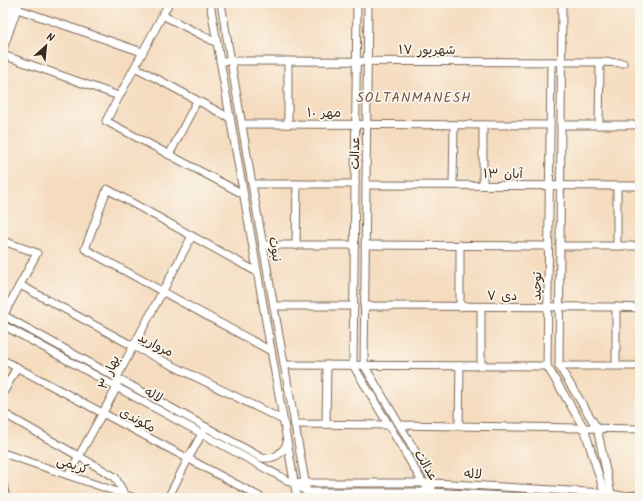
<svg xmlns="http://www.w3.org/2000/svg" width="643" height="501" viewBox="0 0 643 501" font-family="Kalam,'Playpen Sans Arabic',sans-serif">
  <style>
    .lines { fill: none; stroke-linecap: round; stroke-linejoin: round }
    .minor-casing { stroke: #7c6856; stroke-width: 9 }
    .minor { stroke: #fff; stroke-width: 7 }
    .labels { text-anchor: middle; stroke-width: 3.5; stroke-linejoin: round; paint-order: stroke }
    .street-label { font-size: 13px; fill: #3b2a1e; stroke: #fbf7ec }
    .neighbourhood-label { font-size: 14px; letter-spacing: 1px; fill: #75564e; stroke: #fbf7ec }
  </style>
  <rect width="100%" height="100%" fill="#fbf7ec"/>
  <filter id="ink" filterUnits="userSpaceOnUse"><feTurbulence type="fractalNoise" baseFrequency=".025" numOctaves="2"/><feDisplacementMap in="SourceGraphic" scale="8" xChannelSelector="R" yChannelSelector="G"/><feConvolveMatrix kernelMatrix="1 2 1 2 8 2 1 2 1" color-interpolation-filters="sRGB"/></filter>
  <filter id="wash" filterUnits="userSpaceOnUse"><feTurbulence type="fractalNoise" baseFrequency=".012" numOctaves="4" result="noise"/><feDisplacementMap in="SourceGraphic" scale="16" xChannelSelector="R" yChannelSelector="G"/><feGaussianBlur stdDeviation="0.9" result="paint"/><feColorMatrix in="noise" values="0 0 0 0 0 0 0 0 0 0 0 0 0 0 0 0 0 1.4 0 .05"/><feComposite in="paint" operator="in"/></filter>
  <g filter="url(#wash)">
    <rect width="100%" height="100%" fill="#f5dcbf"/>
  </g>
  <g filter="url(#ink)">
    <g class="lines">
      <g class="minor-casing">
        <g id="minor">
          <path d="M169 3 106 121 243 194"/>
          <path d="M210 3 297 498"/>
          <path d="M221 3 252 184 308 498"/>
          <path d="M357 3 353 365 423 483 429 492"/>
          <path d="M368 3 364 365 434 483 429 492V498"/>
          <path d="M562 3 559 366 597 428 611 494 609 498"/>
          <path d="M640 3V4"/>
          <path d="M3 4 142 52"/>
          <path d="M162 15 217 43"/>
          <path d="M3 28 12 3"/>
          <path d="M3 49 19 3"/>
          <path d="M3 55 119 96"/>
          <path d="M220 61H231L600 62 623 63"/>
          <path d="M288 61V124"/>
          <path d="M551 62 547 366 584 428 606 498"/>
          <path d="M135 67 230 118"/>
          <path d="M242 124 550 125"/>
          <path d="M561 125H633"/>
          <path d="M599 125 600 62"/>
          <path d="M169 155 197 101"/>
          <path d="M252 184H355"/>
          <path d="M366 185 640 186"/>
          <path d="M453 185 454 125"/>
          <path d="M483 185V125"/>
          <path d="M3 241 37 253 3 316"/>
          <path d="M263 245H355"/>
          <path d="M296 245 297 184"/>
          <path d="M365 245 549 246"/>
          <path d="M460 245V307"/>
          <path d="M560 246H640"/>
          <path d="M617 246V186"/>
          <path d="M257 272 107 189 85 249 271 351"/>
          <path d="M20 285 133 346 283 420"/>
          <path d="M274 306H354"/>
          <path d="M364 306 616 307 640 308"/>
          <path d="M3 315 262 458C275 459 280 455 287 444"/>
          <path d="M3 325 294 484 307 492H429L544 498"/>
          <path d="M3 360 262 498"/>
          <path d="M284 365 547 366"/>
          <path d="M481 366V307"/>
          <path d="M559 366H640"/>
          <path d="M616 366V307"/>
          <path d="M3 393 17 367"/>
          <path d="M3 413 115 477 125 495 122 498"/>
          <path d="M295 424 389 425"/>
          <path d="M326 424 327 365"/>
          <path d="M400 425 640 429"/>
          <path d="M459 425 460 366"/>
          <path d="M3 453 135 498"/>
          <path d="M68 475 79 456 117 387V377L192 236"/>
          <path d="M300 483H434L604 493 623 496 640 495"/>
          <path d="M3 484 6 498"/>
          <path d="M168 498 188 459 204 430"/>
        </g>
      </g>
      <use href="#minor" class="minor"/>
    </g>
  </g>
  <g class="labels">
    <g class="street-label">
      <text x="427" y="54">۱۷ شهریور</text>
      <text x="324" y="117">۱۰ مهر</text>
      <text transform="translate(354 153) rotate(-89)" y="5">عدالت</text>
      <text x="503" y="178">۱۳ آبان</text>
      <text transform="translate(276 249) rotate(80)" y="5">نبوت</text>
      <text transform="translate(536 286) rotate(-89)" y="5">توحید</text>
      <text x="502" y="300">۷ دی</text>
      <text transform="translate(156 344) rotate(27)" y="5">مروارید</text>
      <text transform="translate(108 372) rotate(-67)" y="5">بهار ۳</text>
      <text transform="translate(154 394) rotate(29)" y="5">لاله</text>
      <text transform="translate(138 419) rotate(28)" y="5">مکوندی</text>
      <text transform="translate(73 464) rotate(19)" y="5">کریمی</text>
      <text transform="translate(427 465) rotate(59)" y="5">عدالت</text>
      <text transform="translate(473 473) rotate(3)" y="5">لاله</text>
    </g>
    <g class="neighbourhood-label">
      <text x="414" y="102">SOLTANMANESH</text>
    </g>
  </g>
  <rect width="643" height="501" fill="none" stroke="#fbf7ec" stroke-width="16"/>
  <g transform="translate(46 46) rotate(27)" stroke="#fbf7ec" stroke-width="3" paint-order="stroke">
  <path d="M0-3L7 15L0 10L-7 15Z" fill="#3b2a1e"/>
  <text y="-6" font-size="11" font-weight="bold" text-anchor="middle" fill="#3b2a1e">N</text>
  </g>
</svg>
